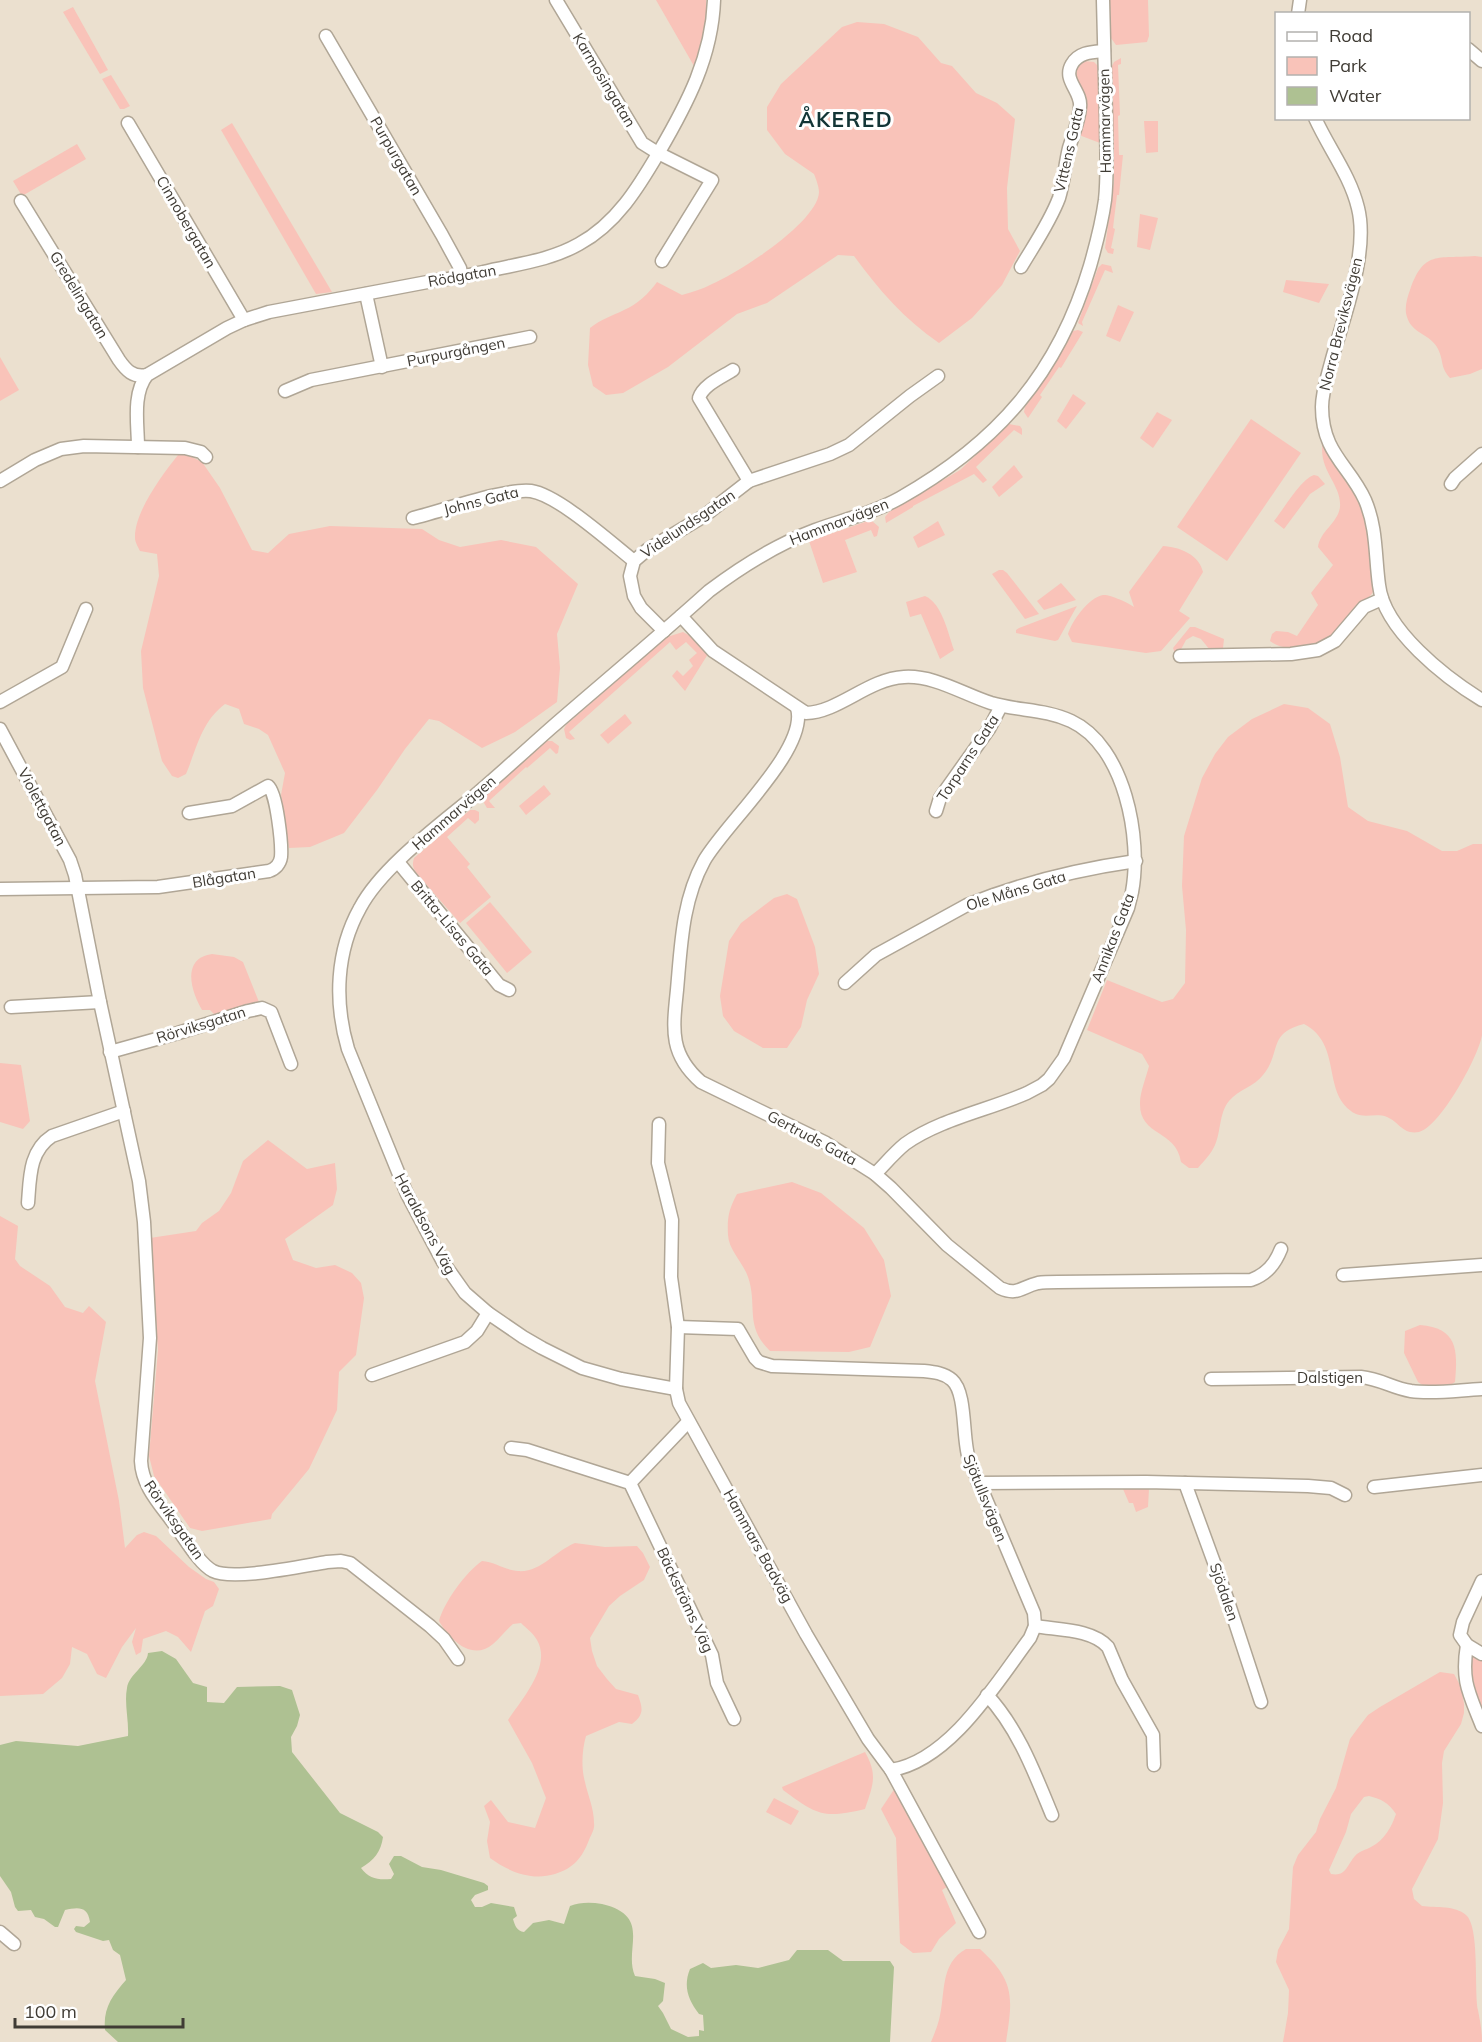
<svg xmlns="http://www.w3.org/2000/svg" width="1482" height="2042" viewBox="0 0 1482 2042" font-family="Mulish,sans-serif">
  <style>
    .green { fill: #f9c3b9; fill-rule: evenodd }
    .water { fill: #aec192 }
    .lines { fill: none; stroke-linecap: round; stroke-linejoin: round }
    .street-casing { stroke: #b0a696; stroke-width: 15 }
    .street { stroke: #fff; stroke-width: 12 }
    .labels { text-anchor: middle; stroke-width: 6; stroke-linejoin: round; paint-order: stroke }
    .street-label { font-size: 15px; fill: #403c35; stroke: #fff }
    .district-label { font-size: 21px; font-weight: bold; letter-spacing: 1.5px; fill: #133536; stroke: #fff }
  </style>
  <rect width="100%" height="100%" fill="#ebe0cf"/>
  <g class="green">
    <path d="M656 0H706C708 24 704 43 697 65L694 66Z"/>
    <path d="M1109 0H1148L1149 36 1147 42 1116 45 1111 38Z"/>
    <path d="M73 7 108 70 100 74 63 12Z"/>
    <path d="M857 22 884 24 918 37 941 63 952 66 976 93 997 103 1015 119 1007 188 1008 229 1020 251 1002 285 972 318 939 343C904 319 879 290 854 256L838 255 767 303 737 314 668 367 623 393 606 395 593 386 588 365 590 328C601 319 612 316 624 310 637 305 649 293 657 282L682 295C692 292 703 289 712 284 738 273 818 222 819 192 819 187 816 179 814 174L785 154 767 130V107L781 84 842 27Z"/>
    <path d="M1121 58V64L1118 65 1120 115 1118 116 1119 155H1123L1119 195H1117L1113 228 1115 229 1111 248 1114 249 1113 254 1108 253 1105 248 1114 181 1112 66 1114 62Z"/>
    <path d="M1084 61 1094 62 1098 66 1100 143 1079 135C1083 126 1087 117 1086 106 1084 89 1066 75 1084 61Z"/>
    <path d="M111 75 130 106 124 109H120L102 79Z"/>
    <path d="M1144 121H1158V152L1146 153Z"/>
    <path d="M232 123 332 292 316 294 221 130Z"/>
    <path d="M77 144 86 159 22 196 13 181Z"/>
    <path d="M1140 214 1158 218 1150 250 1137 247Z"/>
    <path d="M1475 256 1482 257V369L1470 374 1450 378C1440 367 1444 361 1438 349 1431 334 1412 334 1407 317 1404 309 1407 298 1410 290 1424 250 1437 259 1475 256Z"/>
    <path d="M1102 264 1111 266 1113 273 1105 270 1082 322 1083 326 1078 323 1098 268Z"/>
    <path d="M1286 280 1329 284 1319 303 1283 292Z"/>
    <path d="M1118 305 1134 312 1120 342 1106 336Z"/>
    <path d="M1078 330 1083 332 1061 368 1059 367 1040 395 1042 397 1028 418 1024 412 1025 407 1055 364 1073 331Z"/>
    <path d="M0 357 19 390 0 401Z"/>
    <path d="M1073 394 1086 403 1066 429 1057 421Z"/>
    <path d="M1157 412 1172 420 1153 448 1140 438Z"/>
    <path d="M1251 419 1301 453 1227 561 1177 527Z"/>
    <path d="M1009 424 1020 426 1022 429V435L1014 430 976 467 987 480 983 483 974 474 913 506V507L886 523 885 517 889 512 960 470Z"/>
    <path d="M1323 441C1328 460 1341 473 1351 489 1370 519 1373 555 1374 590 1370 599 1360 603 1354 610 1349 616 1346 624 1340 629 1325 646 1289 656 1270 641L1272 634 1276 631 1288 632 1297 636 1318 605 1311 593 1333 565 1318 547C1320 531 1338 523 1340 507 1342 484 1317 470 1323 441Z"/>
    <path d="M178 455H188L202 462 220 488 252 550 268 553 289 534 330 526 422 529 439 540 460 547 501 540 536 547 578 584 557 634 560 668 557 702 515 732 482 748 439 721 429 719 405 749 377 790 344 833 310 847 289 848 281 795 285 773 268 735 259 729 244 724 239 709 225 704C201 722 197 748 186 774L178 778 172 776 162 761 143 688 141 651 159 576 157 554 140 551C138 547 135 542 135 538 134 512 163 474 178 455Z"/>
    <path d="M1014 465 1023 477 999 497 992 487Z"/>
    <path d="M1314 475 1318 476 1325 484 1310 494 1284 529 1274 521C1283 510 1301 479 1314 475Z"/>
    <path d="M868 521H872L879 527 877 536 874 537 871 530 845 540 857 572 823 583 809 541Z"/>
    <path d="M938 521 945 535 918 548 913 537Z"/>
    <path d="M1163 546C1179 547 1199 554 1203 572L1179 611 1190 618 1161 651 1146 653 1072 642 1068 634C1072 621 1088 598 1103 595 1109 594 1129 603 1134 607L1129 592Z"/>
    <path d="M999 570H1003L1007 573 1039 614 1025 619 992 574Z"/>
    <path d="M1061 583 1076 600 1044 610 1037 601Z"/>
    <path d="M925 596C942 603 948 633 954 650L940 659 921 614 910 617 906 602Z"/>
    <path d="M1077 606 1058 640 1055 641 1016 633V630L1019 628Z"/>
    <path d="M1190 627H1195L1224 639 1223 648 1210 650 1201 639 1193 636 1186 640 1179 653H1175L1173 648Z"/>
    <path d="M683 632 692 637 708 654 685 691 672 676 677 670 683 676 693 666 689 660 697 653 686 642 676 650 670 642 569 732 575 739 570 740 566 738 564 729 566 725 667 637Z"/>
    <path d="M1284 704 1308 708 1330 724 1340 757 1348 807 1368 821 1407 831 1442 851H1457L1473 844H1482C1482 888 1482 932 1482 976 1482 995 1482 1016 1482 1035 1479 1056 1440 1127 1419 1132 1403 1135 1399 1122 1387 1117 1377 1113 1365 1118 1356 1114 1320 1095 1344 1045 1304 1024 1267 1033 1282 1052 1263 1075 1255 1086 1238 1090 1229 1101 1219 1113 1221 1132 1215 1145 1211 1154 1204 1161 1198 1168H1189L1181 1162C1176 1129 1139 1137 1140 1103 1140 1092 1146 1078 1149 1066L1142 1054 1087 1030 1107 980 1162 1002 1173 999 1185 983 1186 930 1182 886 1184 836 1202 778 1215 754 1228 737 1252 719Z"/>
    <path d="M625 714 632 723 608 744 600 735Z"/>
    <path d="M547 741H552L559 746 558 753 556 754 550 748 527 768 526 767 489 801 495 808H487L484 803 485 796Z"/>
    <path d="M544 785 551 794 526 815 519 806Z"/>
    <path d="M470 810H475L479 812V820L475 824 468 818 447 837 470 864 467 867 491 897 460 923 416 873C413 867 412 865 414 858Z"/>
    <path d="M787 894 797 899 815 947 819 974 807 1000 801 1027 787 1048H763L734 1031 723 1016 720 996 729 941 741 923 774 898Z"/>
    <path d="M490 902 532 952 507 973 466 923Z"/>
    <path d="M212 954 234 957 243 962 259 1002 215 1015 210 1010H202C195 998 186 976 195 963 199 957 206 955 212 954Z"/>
    <path d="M0 1063 21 1065 30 1121 23 1129 0 1122Z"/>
    <path d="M268 1140 307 1169 335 1163 337 1189 333 1205 285 1239 293 1260 316 1268 335 1265 352 1273 361 1283 364 1298 356 1355 339 1372 337 1410 309 1469 272 1514 271 1519 202 1531 190 1528 154 1476 149 1456 158 1350 150 1238 196 1231 202 1223 219 1211 231 1193 243 1161Z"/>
    <path d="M792 1182 821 1193 864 1228 884 1260 891 1296 870 1347 849 1352 770 1351C744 1326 758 1306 748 1277 743 1262 729 1251 728 1235 727 1217 729 1209 737 1194Z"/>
    <path d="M0 1216 18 1226 15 1259 20 1266 50 1286 65 1307 83 1313 89 1306 106 1322 95 1381 119 1501 125 1548 137 1535 144 1532 156 1536 189 1567 206 1579 214 1582 219 1589 213 1606 205 1611 191 1652 178 1637 166 1631 143 1639 141 1652 136 1655 132 1642 136 1628 122 1647 106 1678 97 1674 87 1654 72 1647 70 1664 62 1678 43 1694 0 1696Z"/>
    <path d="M1420 1325C1457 1328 1458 1349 1455 1382L1449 1386H1424L1418 1382 1404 1353 1405 1331Z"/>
    <path d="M1123 1489H1149L1148 1507 1136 1512 1133 1503H1129Z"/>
    <path d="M575 1543 605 1547 637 1546 643 1553 650 1567 644 1580 620 1596 609 1606 590 1638 592 1651 597 1666 607 1679 616 1689 638 1695C643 1709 644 1715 632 1724L619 1722 586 1736C582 1750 581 1768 585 1782 588 1796 594 1808 594 1823 595 1829 591 1835 589 1840 582 1858 574 1868 555 1874 532 1881 509 1872 490 1858L487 1841 490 1822 484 1806 491 1800 508 1822 535 1828 546 1798 532 1763 508 1720C522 1699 552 1666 537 1640 533 1633 526 1628 521 1623L513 1624C506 1630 500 1638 493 1644 472 1662 449 1639 439 1621 444 1602 466 1572 482 1561 495 1562 505 1570 518 1571 540 1573 555 1551 575 1543Z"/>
    <path d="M1472 1652 1482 1658V1709C1474 1690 1471 1673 1472 1652Z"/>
    <path d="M1440 1672 1454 1674 1461 1687 1464 1704V1713L1461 1724 1444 1751 1442 1763 1443 1803 1438 1839 1412 1889 1414 1899 1422 1906C1436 1908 1455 1905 1466 1915 1480 1927 1474 1990 1478 2010 1480 2021 1482 2030 1482 2042H1283L1288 2013 1289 1990 1276 1962 1278 1950 1289 1929 1293 1867 1298 1855 1316 1832 1320 1819 1336 1788 1350 1739 1358 1728 1368 1715 1380 1707ZM1369 1796C1381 1799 1389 1803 1396 1814 1392 1826 1384 1841 1371 1847 1366 1850 1359 1851 1355 1856 1347 1865 1346 1877 1331 1874L1329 1870 1346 1832 1351 1814 1364 1797Z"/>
    <path d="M865 1752C878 1775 873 1785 865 1809 823 1819 817 1815 783 1790L782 1787Z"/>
    <path d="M895 1788 950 1885 942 1890 956 1923 939 1939 931 1952 913 1953 900 1943 896 1838 881 1809Z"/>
    <path d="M774 1798 799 1811 791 1825 766 1812Z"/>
    <path d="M966 1949H980C1015 1981 1013 1997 1006 2042H931C934 2035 937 2027 939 2020 946 1994 939 1964 966 1949Z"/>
  </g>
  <path class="water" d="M162 1651 176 1659 193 1683 207 1687V1702L224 1703 237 1687 280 1686 292 1690 300 1715 297 1726 291 1737 292 1752 340 1813 378 1832 383 1837C381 1852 374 1860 361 1868 369 1879 378 1880 391 1879L394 1874 389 1864 394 1856H401L422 1867 441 1870 484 1883 488 1886V1890L475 1895 471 1900 475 1907H482L491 1903 514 1907 517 1916 513 1919C515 1926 517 1931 524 1932L533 1923 549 1920 564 1924 570 1906C580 1902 591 1902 602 1904 653 1916 623 1949 635 1976L655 1979 665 1983 663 2001 658 2006 663 2013 671 2029 688 2037 699 2036V2030L704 2031 703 2015 699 2014C688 2000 683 1986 690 1969L703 1963 711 1968 736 1965 758 1968 789 1960 797 1950H828L843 1961H890L894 1967 890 2042H118L105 2030C103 2008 112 1996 126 1980L120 1955 113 1950 109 1940 103 1941 76 1932 74 1929 76 1926 84 1927 90 1922C88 1906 78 1907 65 1910L58 1927H55L44 1919 35 1917 31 1910 18 1911 15 1907 11 1892 0 1876V1745L16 1741 78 1746 128 1736C129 1721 124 1703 127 1688 129 1674 147 1666 148 1653Z"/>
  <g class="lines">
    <g class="street-casing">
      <g id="street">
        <path d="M556 0 642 143 658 153 712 180 662 261"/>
        <path d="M1298 14 1300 0"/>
        <path d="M326 36 442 235 460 268 462 278"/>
        <path d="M1468 49 1482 61"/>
        <path d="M1315 118C1329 149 1350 175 1358 208 1369 252 1344 316 1332 359 1328 375 1322 391 1322 407 1322 453 1349 465 1365 500 1377 528 1375 556 1379 585 1384 630 1446 678 1482 700"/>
        <path d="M128 123 244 320"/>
        <path d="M21 201 119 360C126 370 133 378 147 375"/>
        <path d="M1021 267C1034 245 1050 222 1059 198 1064 182 1065 164 1069 148 1073 135 1079 121 1080 107 1082 91 1062 80 1072 64 1079 52 1092 52 1104 51"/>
        <path d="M366 294 382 367"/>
        <path d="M733 370C722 377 703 385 699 398L749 481"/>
        <path d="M285 391 311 380 530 337"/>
        <path d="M138 447C138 425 132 394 147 375L227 328 244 320 269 312 438 280C454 279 468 275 483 272 516 264 549 261 579 244 616 224 638 188 659 152 687 104 712 57 714 0"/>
        <path d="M0 481 35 460 61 449 84 446 185 448 201 452 206 457"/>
        <path d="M1451 484 1455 478 1482 454"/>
        <path d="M413 518C442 511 505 488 531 491 558 495 610 542 634 561"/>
        <path d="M681 616 713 651 806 713C839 712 868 679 904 677 934 675 963 694 991 703 1018 711 1045 709 1071 721 1125 746 1142 839 1132 892L1128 908 1064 1058 1049 1079 1042 1085 1027 1093C989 1110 940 1119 905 1144 894 1153 885 1164 875 1174"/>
        <path d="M664 631 641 608 634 596 630 576 634 561 647 550 704 516 749 481 830 454 849 445 910 396 938 376"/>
        <path d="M1180 656 1291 654 1318 650 1335 641 1364 607 1382 599"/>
        <path d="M0 702 62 667 86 609"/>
        <path d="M797 708C809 749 724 825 704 861 682 901 681 946 677 990 673 1029 669 1054 701 1082L826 1143 875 1174 891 1188 947 1245 1000 1288C1018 1296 1021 1287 1038 1283 1044 1282 1051 1282 1058 1282L1251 1280C1267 1274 1275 1264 1281 1249"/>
        <path d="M0 729 70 860 75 875 100 1002 139 1181 144 1222 150 1338 141 1461C142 1485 158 1502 172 1521 183 1535 198 1563 213 1571 233 1581 302 1566 327 1562L341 1561 350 1563 430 1626 444 1639 458 1659"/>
        <path d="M936 811 940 798 989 729 1001 706"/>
        <path d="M398 862 499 985 509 990"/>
        <path d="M0 889 158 887 269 871C275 869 280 864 281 857 282 845 277 793 268 786L232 806 189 813"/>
        <path d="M845 983 876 955 967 905C1019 884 1080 869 1136 861"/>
        <path d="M11 1007 100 1002"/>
        <path d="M110 1052 178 1033 248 1011 262 1008 271 1012 291 1064"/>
        <path d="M659 1124 658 1163 672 1220 671 1277 678 1327 676 1389 679 1403 806 1634 868 1739 891 1770 979 1932"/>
        <path d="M28 1203C30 1178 29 1151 52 1136L124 1111"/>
        <path d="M1343 1275 1482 1265"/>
        <path d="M678 1327 738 1329 755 1358 759 1362 772 1366 924 1371C934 1372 944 1373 952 1380 967 1393 962 1439 969 1459L1034 1613 1035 1626 1030 1638C997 1682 950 1761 891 1770"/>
        <path d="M372 1375 465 1342 477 1331 488 1313"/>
        <path d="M1211 1379 1361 1377C1381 1379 1392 1388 1411 1391 1434 1394 1459 1390 1482 1389"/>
        <path d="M676 1389 621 1379 582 1368 542 1348 523 1337 488 1313 465 1293 443 1262 407 1194 348 1049C334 1002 336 951 360 908 381 868 438 826 473 797 499 775 525 751 551 728 604 682 657 638 709 591 742 566 775 545 815 530 843 520 873 513 900 498 997 443 1058 374 1090 266 1096 245 1102 222 1105 200 1108 173 1106 145 1106 118 1105 79 1104 39 1103 0"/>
        <path d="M511 1448 527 1450 630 1483 712 1655 717 1683 734 1719"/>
        <path d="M630 1483 688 1422"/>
        <path d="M978 1483 1146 1482 1308 1486 1331 1488 1345 1495"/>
        <path d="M1185 1483 1227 1598 1261 1702"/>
        <path d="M1374 1487 1482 1475"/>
        <path d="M1482 1581 1463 1622 1460 1635 1467 1645 1482 1654"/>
        <path d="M1035 1626C1058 1630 1092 1629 1108 1647L1122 1680 1153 1735 1154 1765"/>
        <path d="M1467 1645C1461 1681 1469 1693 1482 1726"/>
        <path d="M987 1695C1018 1728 1035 1774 1052 1815"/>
        <path d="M0 1932 14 1944"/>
      </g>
    </g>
    <use href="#street" class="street"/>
  </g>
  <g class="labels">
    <g class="street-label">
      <text transform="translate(604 80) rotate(59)" y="5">Karmosingatan</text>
      <text transform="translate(1105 121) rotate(-91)" y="5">Hammarvägen</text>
      <text transform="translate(1069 150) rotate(-77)" y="5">Vittens Gata</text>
      <text transform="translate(396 156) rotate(60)" y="5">Purpurgatan</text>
      <text transform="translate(186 222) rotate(60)" y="5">Cinnobergatan</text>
      <text transform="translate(462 276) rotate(-10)" y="5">Rödgatan</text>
      <text transform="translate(79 295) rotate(59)" y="5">Gredelingatan</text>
      <text transform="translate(1341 324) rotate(-76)" y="5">Norra Breviksvägen</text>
      <text transform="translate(456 352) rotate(-11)" y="5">Purpurgången</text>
      <text transform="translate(481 501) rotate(-14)" y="5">Johns Gata</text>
      <text transform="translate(839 522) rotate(-21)" y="5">Hammarvägen</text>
      <text transform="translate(688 524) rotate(-34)" y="5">Videlundsgatan</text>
      <text transform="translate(968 758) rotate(-57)" y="5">Torparns Gata</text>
      <text transform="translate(42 807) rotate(62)" y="5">Violettgatan</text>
      <text transform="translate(454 813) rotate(-41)" y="5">Hammarvägen</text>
      <text transform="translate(224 878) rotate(-9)" y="5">Blågatan</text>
      <text transform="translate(1016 891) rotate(-17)" y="5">Ole Måns Gata</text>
      <text transform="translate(452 928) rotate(50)" y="5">Britta-Lisas Gata</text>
      <text transform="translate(1113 938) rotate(-69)" y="5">Annikas Gata</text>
      <text transform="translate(201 1025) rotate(-17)" y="5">Rörviksgatan</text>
      <text transform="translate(812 1138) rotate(28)" y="5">Gertruds Gata</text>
      <text transform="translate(425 1224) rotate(62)" y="5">Haraldsons Väg</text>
      <text x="1330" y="1383">Dalstigen</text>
      <text transform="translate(985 1498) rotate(68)" y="5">Sjötullsvägen</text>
      <text transform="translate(174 1520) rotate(55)" y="5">Rörviksgatan</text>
      <text transform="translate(758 1546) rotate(61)" y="5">Hammars Badväg</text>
      <text transform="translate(1224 1592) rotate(71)" y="5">Sjödalen</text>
      <text transform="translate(685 1600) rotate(65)" y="5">Bäckströms Väg</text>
    </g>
    <g class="district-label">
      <text x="846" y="127">ÅKERED</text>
    </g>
  </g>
  <rect x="1275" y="12" width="195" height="108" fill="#ffffff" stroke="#b3b1ae" stroke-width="1.5"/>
  <rect x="1287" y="32" width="30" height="9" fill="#ffffff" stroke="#b3b1ae" stroke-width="1.5"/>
  <text x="1329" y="42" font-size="18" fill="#403c35">Road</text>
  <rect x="1287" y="57" width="30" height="18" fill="#f9c3b9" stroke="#b3b1ae" stroke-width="1.5"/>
  <text x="1329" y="72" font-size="18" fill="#403c35">Park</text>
  <rect x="1287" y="87" width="30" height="18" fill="#aec192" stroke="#b3b1ae" stroke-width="1.5"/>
  <text x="1329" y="102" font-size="18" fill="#403c35">Water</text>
  <path d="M15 2018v9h168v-9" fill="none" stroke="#403c35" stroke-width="3"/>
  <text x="24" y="2018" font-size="18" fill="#403c35" stroke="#ffffff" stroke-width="4.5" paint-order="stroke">100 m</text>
</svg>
